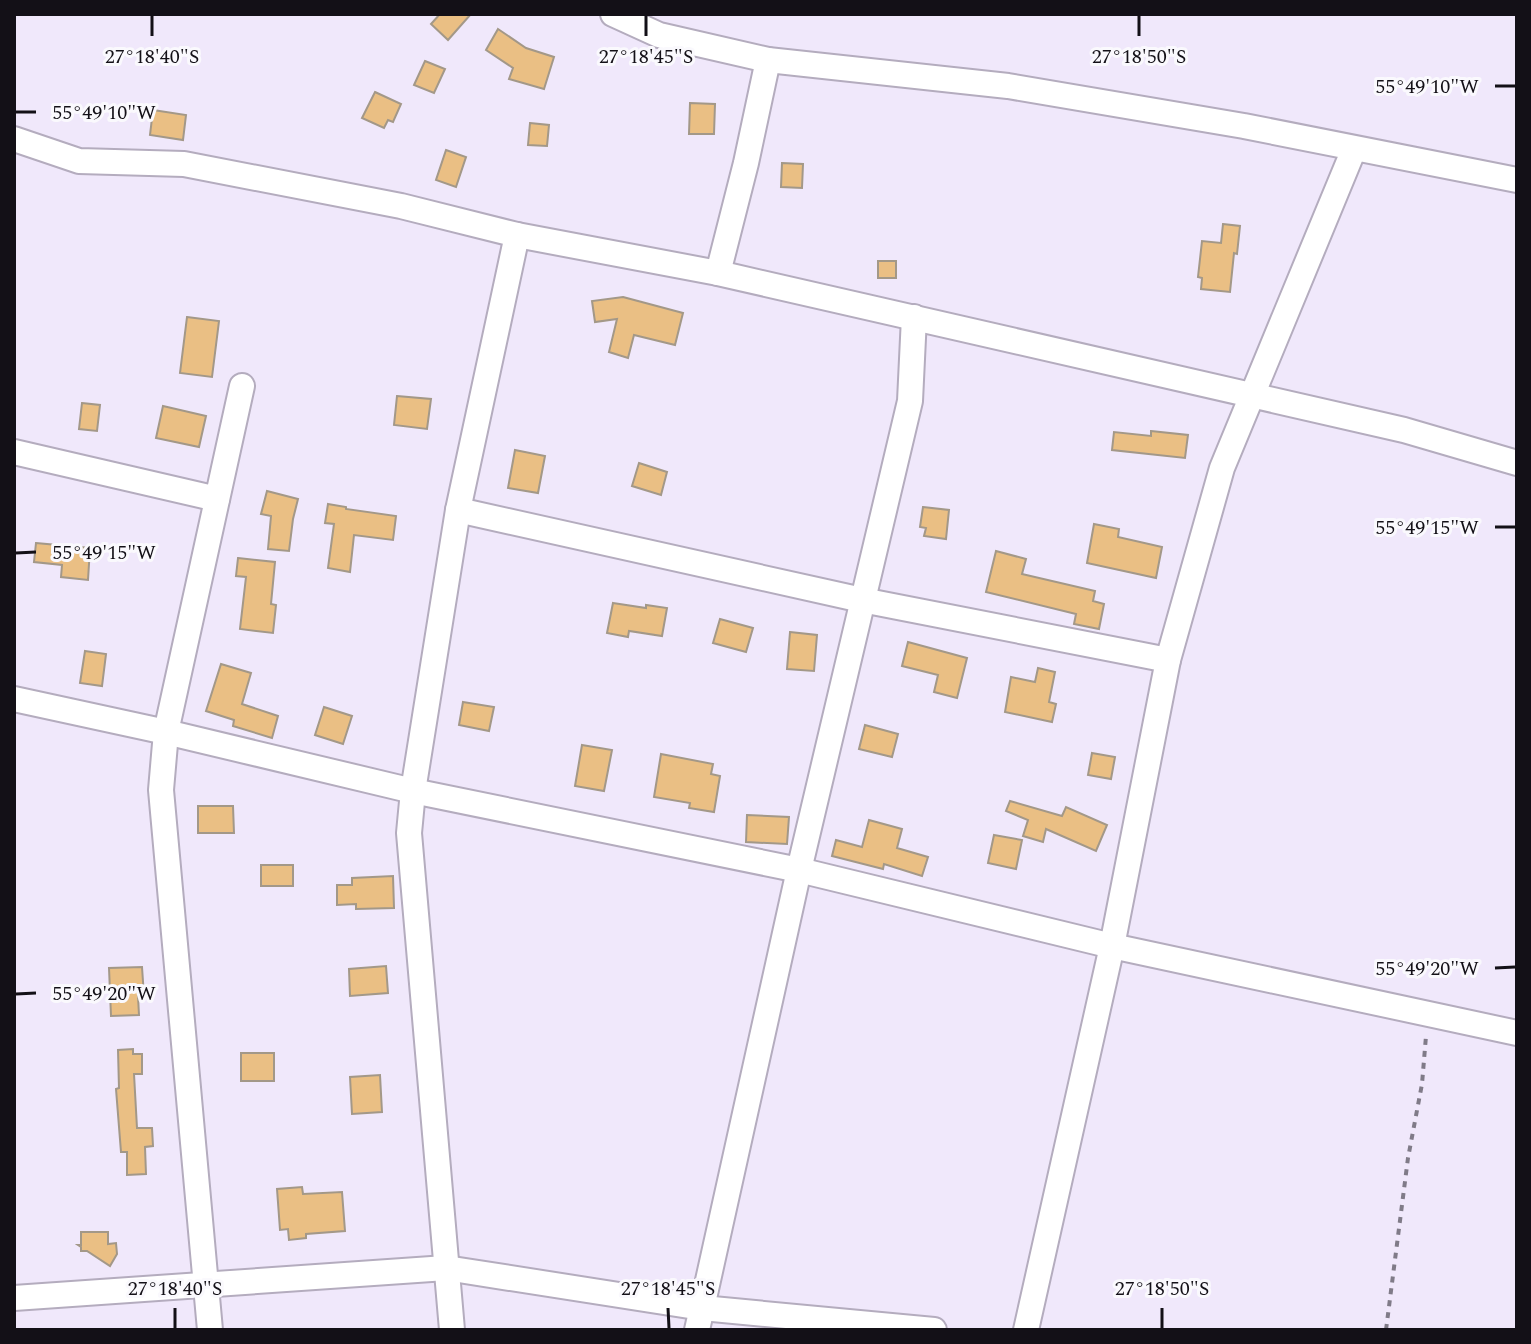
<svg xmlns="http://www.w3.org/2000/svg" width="1531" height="1344" viewBox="0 0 1531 1344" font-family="Spectral,serif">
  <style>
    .building { fill: #eabf84; stroke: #a39888; stroke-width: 2 }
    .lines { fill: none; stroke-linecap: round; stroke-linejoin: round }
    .street-casing { stroke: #b4acbe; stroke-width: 28 }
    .path { stroke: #807b88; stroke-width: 4; stroke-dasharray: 6 6; stroke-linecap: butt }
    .street { stroke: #fff; stroke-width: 24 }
    .ticks { fill: none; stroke: #131017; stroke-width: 3 }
    .ticks-label { font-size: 20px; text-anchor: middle; fill: #131017; stroke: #faf9fd; stroke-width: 6; stroke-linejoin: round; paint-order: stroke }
  </style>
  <rect width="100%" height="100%" fill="#f0e8fb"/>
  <g class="building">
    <path d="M440 14H471L448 40 431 24Z"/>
    <path d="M498 29 526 48 554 57 544 89 509 79 513 68 486 50Z"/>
    <path d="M425 61 445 69 434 93 414 85Z"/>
    <path d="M375 92 401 104 393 122 388 120 384 128 362 118Z"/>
    <path d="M690 103 715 104 714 134H689Z"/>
    <path d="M153 110 186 115 183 140 150 135Z"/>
    <path d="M530 123 549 125 547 146 528 145Z"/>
    <path d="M446 150 466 157 456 187 436 180Z"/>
    <path d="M782 163 803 164 802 188 781 187Z"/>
    <path d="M1223 224 1240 226 1237 254 1234 253 1230 292 1201 289 1202 278 1198 277 1202 241 1221 243Z"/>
    <rect x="878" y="261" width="18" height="17"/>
    <path d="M623 297 683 313 675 345 634 335 628 358 609 352 617 319 595 322 592 301Z"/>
    <path d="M187 317 219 321 212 377 180 373Z"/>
    <path d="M397 396 431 399 427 429 394 425Z"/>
    <path d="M82 403 100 405 97 431 79 429Z"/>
    <path d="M163 406 206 416 199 447 156 438Z"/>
    <path d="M1151 431 1188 435 1185 458 1112 450 1114 432 1151 436Z"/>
    <path d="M515 450 545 456 538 493 508 488Z"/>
    <path d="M639 463 667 472 661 495 632 486Z"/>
    <path d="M267 491 298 499 293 519 289 551 268 549 271 516 261 514Z"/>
    <path d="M328 504 346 507V509L396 516 393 540 354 535 350 572 328 568 334 524 325 523Z"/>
    <path d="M923 507 949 510 946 539 924 536 926 528 920 527Z"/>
    <path d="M1094 524 1119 529 1118 537 1162 547 1156 578 1087 563Z"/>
    <path d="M36 543 90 548 88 580 61 577 62 565 34 562Z"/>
    <path d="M996 551 1026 559 1022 574 1095 591 1093 601 1104 604 1099 629 1074 624 1076 614 986 592Z"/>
    <path d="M238 558 275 562 271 604 276 605 273 633 240 629 246 577 236 576Z"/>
    <path d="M613 603 646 608V605L667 608 662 636 629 631 628 637 607 633Z"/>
    <path d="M720 619 753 628 746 652 713 643Z"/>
    <path d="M790 632 817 635 814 671 787 669Z"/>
    <path d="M908 642 967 658 957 698 934 692 938 675 902 666Z"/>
    <path d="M85 651 106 654 102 686 80 683Z"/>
    <path d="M221 664 251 673 242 704 278 716 272 738 233 726 234 720 206 711Z"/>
    <path d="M1038 668 1055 672 1049 702 1056 704 1052 722 1005 712 1011 677 1035 682Z"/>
    <path d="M463 702 494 707 489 731 459 725Z"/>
    <path d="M324 707 352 716 343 744 315 735Z"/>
    <path d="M865 725 898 734 892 757 859 749Z"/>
    <path d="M582 745 612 750 604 791 575 786Z"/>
    <path d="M1092 753 1115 757 1111 779 1088 775Z"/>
    <path d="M661 754 713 764 711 774 720 776 714 812 689 808 690 803 654 797Z"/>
    <path d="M1010 801 1062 816 1066 807 1107 825 1096 851 1046 829 1043 842 1023 836 1028 820 1006 811Z"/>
    <path d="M198 806H233L234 833H198Z"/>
    <path d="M747 815 789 817 787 844 746 842Z"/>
    <path d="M869 820 902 829 897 848 928 857 922 876 884 864 883 869 832 856 836 840 862 847Z"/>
    <path d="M994 835 1022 840 1016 869 988 863Z"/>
    <rect x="261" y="865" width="32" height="21"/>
    <path d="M393 876 394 908 356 909V904L337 905V885H352V878Z"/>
    <path d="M386 966 388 993 350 996 349 969Z"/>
    <path d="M142 967 144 996H138L139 1015 111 1016 109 968Z"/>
    <path d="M133 1049V1054H142V1074H134L137 1128H152L153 1146 145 1147 146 1174 127 1175V1152H121L116 1089 119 1088 118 1050Z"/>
    <rect x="241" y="1053" width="33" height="28"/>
    <path d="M380 1075 382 1112 352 1114 350 1077Z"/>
    <path d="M302 1187 303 1194 342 1192 345 1231 306 1234V1238L289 1240 288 1229 280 1230 277 1189Z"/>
    <path d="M81 1232H108V1244L116 1243 117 1254 110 1266 87 1251H81V1247L78 1245H81Z"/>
  </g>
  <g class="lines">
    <g class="street-casing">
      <g id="street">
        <path d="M613 14 659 35 768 60 1008 86 1244 126 1517 180"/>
        <path d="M14 139 79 161 184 164 401 206 517 235 718 273 1404 430 1517 463"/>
        <path d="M718 273 746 163 768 60"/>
        <path d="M14 452 217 499"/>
        <path d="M458 510 862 600 1168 660"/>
        <path d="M14 699 166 732 413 791 799 870 1112 946 1517 1033"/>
        <path d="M14 1298 446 1268 702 1308 934 1330"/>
        <path d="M210 1330 161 790 166 732 242 386"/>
        <path d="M452 1330 409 833 413 791 458 510 517 235"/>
        <path d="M697 1330 799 870 910 401 914 317"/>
        <path d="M1026 1330 1112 946 1168 660 1222 468 1354 149"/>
      </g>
    </g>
    <path class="path" d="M1386 1330 1408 1158 1422 1084 1426 1036"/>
    <use href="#street" class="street"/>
  </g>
  <path class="ticks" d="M152 16V36M646 16V36M1139 16V36M1495 86H1515M16 112H36M1495 527H1515M16 553 36 552M1495 968 1515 967M16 994 36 993M175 1308V1328M668 1308 669 1328M1162 1308V1328"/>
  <g class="ticks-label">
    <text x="152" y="63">27°18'40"S</text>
    <text x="646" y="63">27°18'45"S</text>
    <text x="1139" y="63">27°18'50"S</text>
    <text x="1427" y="93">55°49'10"W</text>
    <text x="104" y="119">55°49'10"W</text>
    <text x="1427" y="534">55°49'15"W</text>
    <text x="104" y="559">55°49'15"W</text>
    <text x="1427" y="975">55°49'20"W</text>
    <text x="104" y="1000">55°49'20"W</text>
    <text x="175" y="1295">27°18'40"S</text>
    <text x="668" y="1295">27°18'45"S</text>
    <text x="1162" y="1295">27°18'50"S</text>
  </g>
  <rect width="1531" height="1344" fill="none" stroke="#131017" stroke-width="32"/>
</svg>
